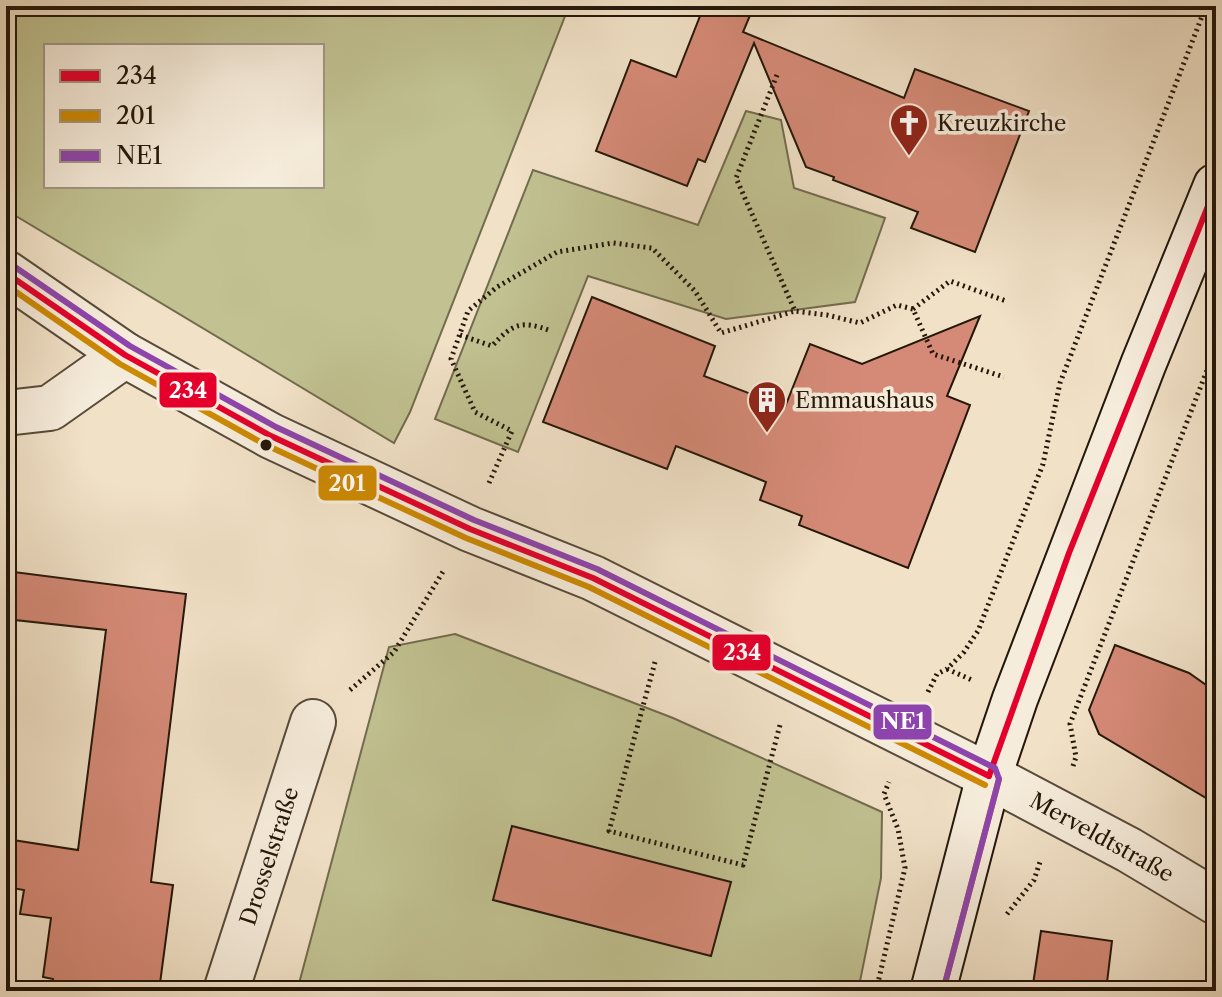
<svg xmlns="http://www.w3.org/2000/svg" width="1222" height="997" viewBox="0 0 1222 997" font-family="'Libre Caslon Text',serif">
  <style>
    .green { fill: #c1c191; stroke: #726c4e; stroke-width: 2; fill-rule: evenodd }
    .building { fill: #d58a77; stroke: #24170a; stroke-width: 2 }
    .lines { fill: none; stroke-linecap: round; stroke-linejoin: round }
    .minor-casing { stroke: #574a39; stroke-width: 48 }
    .tertiary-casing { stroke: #574a39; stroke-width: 48 }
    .secondary-casing { stroke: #24170a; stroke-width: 48 }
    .path { stroke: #24170a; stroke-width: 5; stroke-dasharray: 2 4; stroke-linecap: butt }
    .minor { stroke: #f6ecdb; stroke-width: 44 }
    .tertiary { stroke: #f6ecdb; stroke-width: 44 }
    .secondary { stroke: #f6ecdb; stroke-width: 44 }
    .bus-1-casing { stroke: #f6ecdb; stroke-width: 12 }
    .bus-2-casing { stroke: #f6ecdb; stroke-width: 12 }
    .bus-3-casing { stroke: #f6ecdb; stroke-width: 12 }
    .bus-1 { stroke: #e4002b; stroke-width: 6 }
    .bus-2 { stroke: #cd8902; stroke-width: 6 }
    .bus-3 { stroke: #8e44ad; stroke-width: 6 }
    .bus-dot { fill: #24170a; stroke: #f6ecdb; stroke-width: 3 }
    .labels { text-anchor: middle; stroke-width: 7; stroke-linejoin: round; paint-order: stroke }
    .poi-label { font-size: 22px; fill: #24170a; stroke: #f6ecdb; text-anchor: start }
    .street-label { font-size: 22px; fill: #24170a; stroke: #f6ecdb }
    .line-badge { stroke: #f6ecdb; stroke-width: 3 }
    .badge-label { font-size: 22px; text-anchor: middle; font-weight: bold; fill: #fff }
  </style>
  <rect width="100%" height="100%" fill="#f1e1c7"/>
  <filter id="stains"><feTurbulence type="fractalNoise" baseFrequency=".0025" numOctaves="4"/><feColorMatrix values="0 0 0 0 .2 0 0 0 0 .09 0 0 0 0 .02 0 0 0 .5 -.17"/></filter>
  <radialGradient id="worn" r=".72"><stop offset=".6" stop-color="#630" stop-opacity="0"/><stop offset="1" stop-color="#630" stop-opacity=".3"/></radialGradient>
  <g class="green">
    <path d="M6 6H569L410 412 394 443 6 210ZM46 46H322V186H46Z"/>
    <path d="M746 111 781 120 794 188 885 218 855 302 726 319 588 276 518 452 435 419 533 170 698 225Z"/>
    <path d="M455 634 673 718 882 812 881 878 858 991H297L389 647Z"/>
  </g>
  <g class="building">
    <path d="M704 6H754L743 32 904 98 915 69 1029 111 975 252 911 228 918 212 833 180 834 177 806 167 754 43 705 162 698 159 687 186 596 151 631 60 676 77Z"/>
    <path d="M592 297 715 346 704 376 785 407 810 344 862 364 980 316 947 396 970 405 908 568 799 525 802 516 760 500 766 482 676 446 667 469 543 422Z"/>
    <path d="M6 571 186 594 151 882 173 885 159 991H51L53 979 43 977 51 918 20 914 24 890 6 887V839L78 850 106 630 6 619Z"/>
    <path d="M1115 645 1189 673 1216 692V804L1099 734 1089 710Z"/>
    <path d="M512 826 731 882 711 956 493 900Z"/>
    <path d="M1041 931 1112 941 1106 991H1032Z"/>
  </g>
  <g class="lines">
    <g class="minor-casing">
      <g id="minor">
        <path d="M6 413 50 408 125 355"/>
        <path d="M989 776 1129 850 1216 902"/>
        <path d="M226 991 313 722"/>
      </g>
    </g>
    <g class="tertiary-casing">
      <path id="tertiary" d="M6 273 125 355 271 436 470 529 593 578 989 776"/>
    </g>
    <g class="secondary-casing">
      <path id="secondary" d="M933 991 989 776 1015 699 1143 365 1216 186"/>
    </g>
    <g class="path">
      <path d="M777 75 736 178 795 311 827 315 860 323 897 305 913 309 933 354 1004 377"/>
      <path d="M913 309 950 281 1006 301"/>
      <path d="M460 335 492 346C513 323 522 320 551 331"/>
      <path d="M489 483 512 431 475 412 451 359 468 311 497 287 557 252 613 243 652 248 695 291 721 333 795 311"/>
      <path d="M655 662 609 831 743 865 780 725"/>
      <path d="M947 669 972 680"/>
      <path d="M350 690 394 652 444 570"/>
      <path d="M928 692 937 674 947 669 964 652 978 631 1043 464 1060 383 1206 6"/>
      <path d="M1073 766 1076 757 1070 724 1216 347"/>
      <path d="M1007 914 1034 880 1041 859"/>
      <path d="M876 991 905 868 898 829 884 794 889 782"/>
    </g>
    <use href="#minor" class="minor"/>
    <use href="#tertiary" class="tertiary"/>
    <use href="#secondary" class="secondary"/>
    <g class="bus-1-casing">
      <g id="bus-1">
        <path d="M6 273 125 355 271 436 470 529 593 578 989 776"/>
        <path d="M989 776 1069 553 1216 186"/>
      </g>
    </g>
    <g class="bus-2-casing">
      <g id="bus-2">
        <path d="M6 285 120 364 266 445 466 538 589 587 985 785"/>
        <path d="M943 991 999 779"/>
      </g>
    </g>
    <g class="bus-3-casing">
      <path id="bus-3" d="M12 265 130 346 276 427 474 520 597 569 995 768 999 779 943 991"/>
    </g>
    <use href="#bus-1" class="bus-1"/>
    <use href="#bus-2" class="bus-2"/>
    <use href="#bus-3" class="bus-3"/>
  </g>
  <defs>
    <g id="church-pin" transform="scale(2)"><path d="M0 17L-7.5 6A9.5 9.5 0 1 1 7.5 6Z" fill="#8f2418" stroke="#f6ecdb"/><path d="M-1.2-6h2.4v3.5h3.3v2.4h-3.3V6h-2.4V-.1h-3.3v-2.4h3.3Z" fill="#fff"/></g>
    <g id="building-pin" transform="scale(2)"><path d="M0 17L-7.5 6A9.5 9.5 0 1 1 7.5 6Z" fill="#8f2418" stroke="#f6ecdb"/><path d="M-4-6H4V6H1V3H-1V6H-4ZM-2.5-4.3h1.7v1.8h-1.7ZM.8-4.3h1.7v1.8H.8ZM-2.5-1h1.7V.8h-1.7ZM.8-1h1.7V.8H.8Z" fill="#fff"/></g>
  </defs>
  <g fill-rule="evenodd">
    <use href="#church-pin" x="909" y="123"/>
    <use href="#building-pin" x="767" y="400"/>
  </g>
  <circle class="bus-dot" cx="266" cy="445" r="7"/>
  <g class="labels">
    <g class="poi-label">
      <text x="937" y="131">Kreuzkirche</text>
      <text x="795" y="408">Emmaushaus</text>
    </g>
    <g class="street-label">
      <text transform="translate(1102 837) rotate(29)" y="8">Merveldtstraße</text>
      <text transform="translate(269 856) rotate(-72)" y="8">Drosselstraße</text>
    </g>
  </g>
  <g class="line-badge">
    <rect x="158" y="371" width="60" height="38" rx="8" fill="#e4002b"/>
    <rect x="317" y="464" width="61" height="38" rx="8" fill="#cd8902"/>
    <rect x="711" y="633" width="61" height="39" rx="8" fill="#e4002b"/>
    <rect x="872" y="703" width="61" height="38" rx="8" fill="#8e44ad"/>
  </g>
  <g class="badge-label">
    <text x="188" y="398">234</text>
    <text x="347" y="491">201</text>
    <text x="742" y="660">234</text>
    <text x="903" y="729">NE1</text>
  </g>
  <rect width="1222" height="997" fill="none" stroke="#f1e1c7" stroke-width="32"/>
  <rect x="8" y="8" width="1206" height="981" fill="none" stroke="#24170a" stroke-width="4"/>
  <rect x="16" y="16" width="1190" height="965" fill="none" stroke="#24170a" stroke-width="2"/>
  <rect x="44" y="44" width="280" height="144" fill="#f6ecdb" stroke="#a29787" stroke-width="2"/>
  <rect x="60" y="70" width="40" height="12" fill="#e4002b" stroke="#a29787" stroke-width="2"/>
  <text x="116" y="84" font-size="24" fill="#24170a">234</text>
  <rect x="60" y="110" width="40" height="12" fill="#cd8902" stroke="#a29787" stroke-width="2"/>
  <text x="116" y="124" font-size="24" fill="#24170a">201</text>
  <rect x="60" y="150" width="40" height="12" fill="#8e44ad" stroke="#a29787" stroke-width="2"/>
  <text x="116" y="164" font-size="24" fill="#24170a">NE1</text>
  <rect width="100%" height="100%" filter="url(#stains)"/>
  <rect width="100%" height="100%" fill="url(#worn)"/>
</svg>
